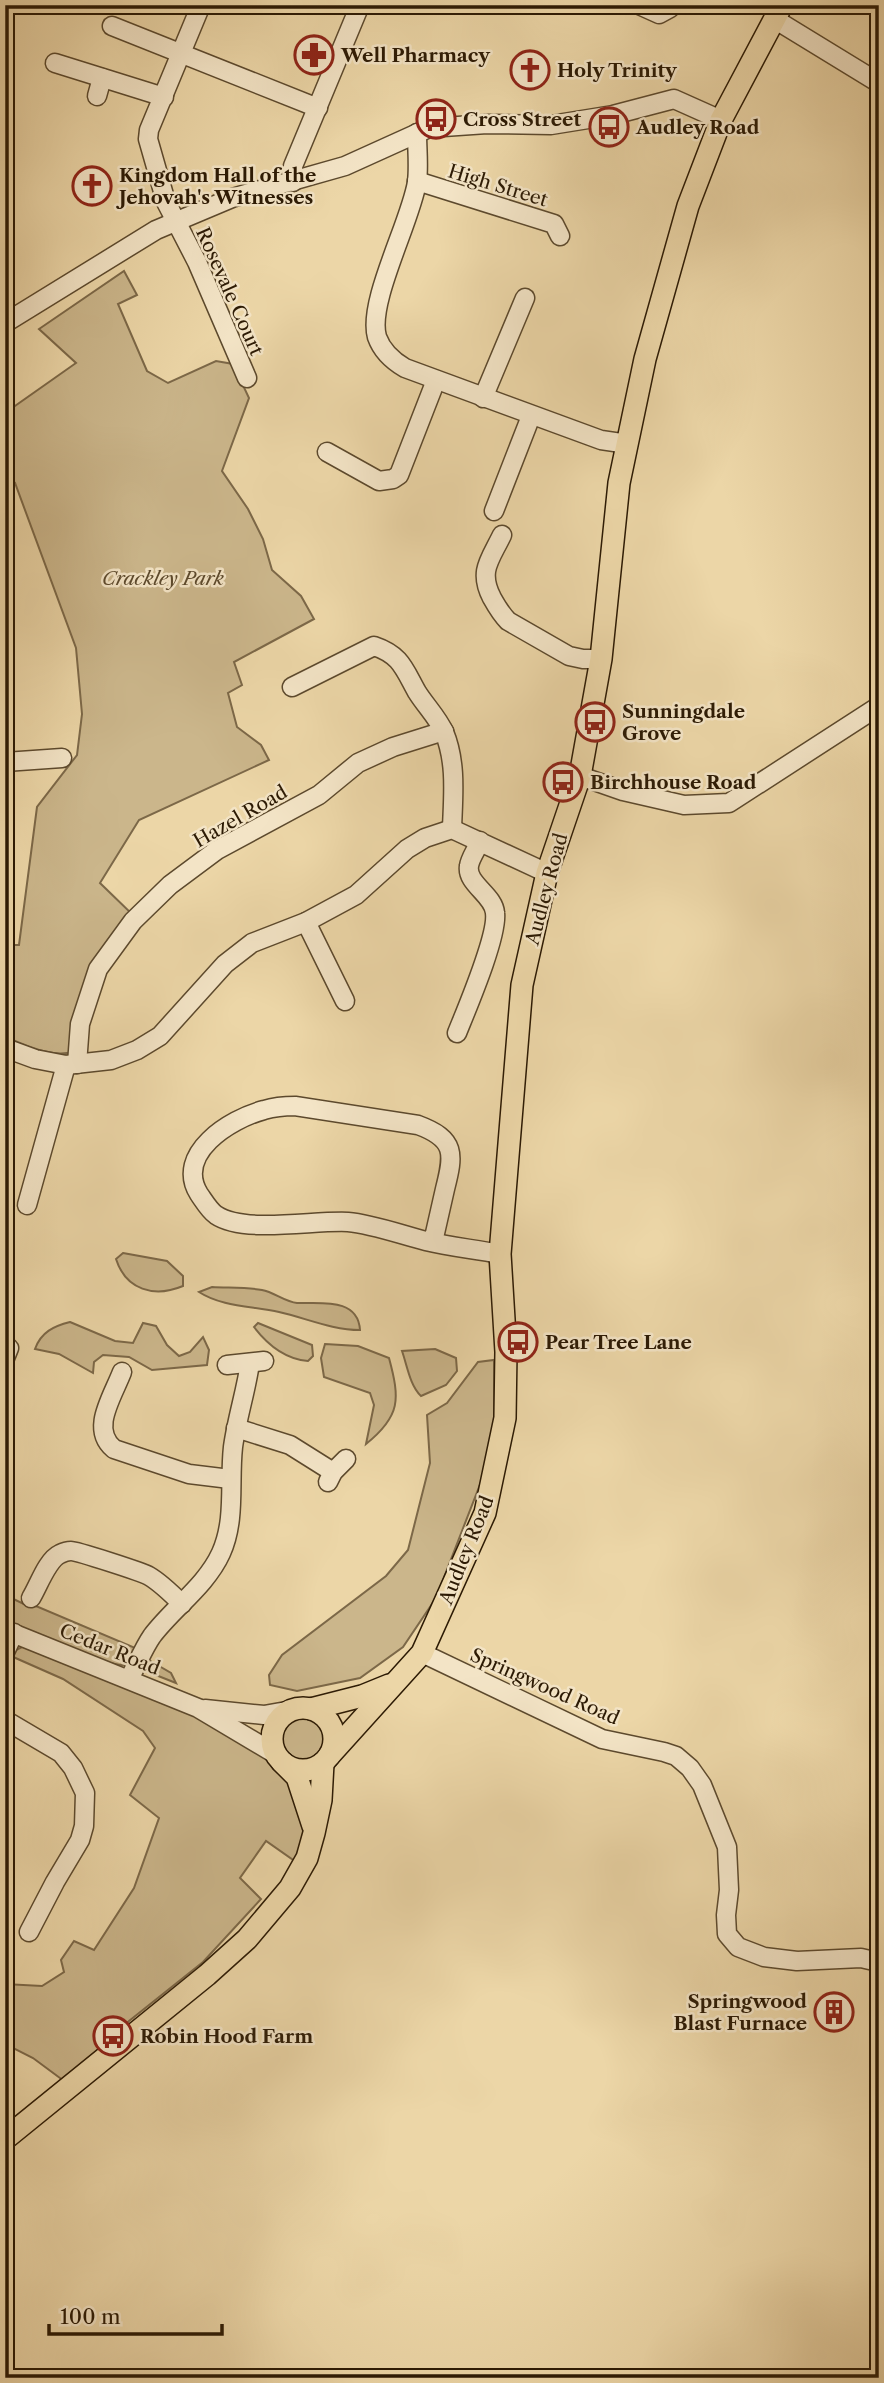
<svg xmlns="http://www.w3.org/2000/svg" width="884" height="2383" viewBox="0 0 884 2383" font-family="'Libre Caslon Text',serif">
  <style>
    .green { fill: #cbb68b; stroke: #7c6848; stroke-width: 2 }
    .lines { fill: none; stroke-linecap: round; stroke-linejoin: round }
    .minor-casing { stroke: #5c492d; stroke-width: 21 }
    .major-casing { stroke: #2c1a04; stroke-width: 24 }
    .minor { stroke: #f3e4c6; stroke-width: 18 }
    .major { stroke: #ecd6a7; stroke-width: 21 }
    .labels { text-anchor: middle; stroke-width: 5; stroke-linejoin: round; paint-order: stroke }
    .poi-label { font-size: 19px; font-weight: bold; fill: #2c1a04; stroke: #f3e4c6; text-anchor: start }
    .street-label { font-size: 19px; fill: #2c1a04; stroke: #f3e4c6 }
    .park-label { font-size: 19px; font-style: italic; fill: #5c492c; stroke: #f3e4c6 }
  </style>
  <rect width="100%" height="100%" fill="#ecd6a7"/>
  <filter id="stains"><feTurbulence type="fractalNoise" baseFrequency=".00286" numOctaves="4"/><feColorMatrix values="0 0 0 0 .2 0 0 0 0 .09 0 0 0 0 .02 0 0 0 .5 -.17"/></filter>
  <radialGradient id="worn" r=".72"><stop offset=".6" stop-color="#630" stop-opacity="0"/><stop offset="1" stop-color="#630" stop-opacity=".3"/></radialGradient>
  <g class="green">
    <path d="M124 271 137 295 118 304 147 371 168 383 216 361 233 364 249 398 222 471 248 509 263 539 272 570 301 596 314 619 234 662 242 685 228 693 237 727 261 745 269 760 139 820 100 883 133 915 113 941 73 1052C50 1058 27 1045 5 1037V945H19L37 807 77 755 82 714 76 648 15 483 5 485V413L76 363 39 329Z"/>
    <path d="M123 1253 167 1261 183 1276V1286C154 1298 126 1290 116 1259Z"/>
    <path d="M212 1287C228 1288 246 1287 262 1290 274 1292 285 1302 297 1303 320 1304 358 1297 360 1330 332 1330 306 1318 279 1312 253 1306 222 1307 199 1292Z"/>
    <path d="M70 1322 115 1341 133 1343 143 1323 156 1326 167 1345 179 1356 190 1352 203 1337 209 1350 207 1365 152 1370 129 1357 103 1355 94 1362 93 1373 59 1354 35 1349C41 1332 54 1326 70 1322Z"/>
    <path d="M258 1323 312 1345 313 1356 308 1361C285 1359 267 1344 254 1327Z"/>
    <path d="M325 1344 358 1346 389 1358C400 1399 401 1416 366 1444L374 1405 370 1393 324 1377 321 1358Z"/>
    <path d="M435 1349 456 1358 457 1371 446 1385 421 1396C410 1386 407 1365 402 1351Z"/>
    <path d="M494 1360V1429L486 1469 436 1598 403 1647 360 1678 297 1691 270 1685 269 1675 282 1655 386 1576 408 1550 430 1463 427 1415 447 1403 478 1362Z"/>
    <path d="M5 1595 28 1606H36L140 1650C137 1653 134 1661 131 1664 118 1673 24 1630 5 1622Z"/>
    <path d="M24 1646 206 1719 252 1746 277 1766 291 1782 304 1823 303 1848 299 1864 266 1841 240 1878 261 1899 203 1962 129 2021 64 2081 33 2058 5 2044V1984L42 1986 64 1972 61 1960 74 1941 94 1950 134 1888 159 1818 130 1795 155 1748 143 1731 63 1679 11 1656 16 1650Z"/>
    <path d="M147 1659 171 1673 176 1683 148 1672 144 1664Z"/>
    <circle cx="303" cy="1740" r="23"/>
  </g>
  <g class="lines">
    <g class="minor-casing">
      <g id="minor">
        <path d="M201 5 149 130 148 139 166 202 197 262 247 378"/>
        <path d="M639 5 659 14 670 8 672 5"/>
        <path d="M776 20 879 83"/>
        <path d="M112 26 318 108"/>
        <path d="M55 63 164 97"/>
        <path d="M97 96 102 78"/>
        <path d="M417 133C417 149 419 166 417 182 411 221 367 302 377 337 382 351 393 361 405 368L601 440 628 444"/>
        <path d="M417 181 554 224 560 236"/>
        <path d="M293 182V166L360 5"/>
        <path d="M5 323 156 230 232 198 345 166 429 128 487 124 551 125 613 115 674 99 721 120"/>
        <path d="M483 398 525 298"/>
        <path d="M327 452 379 481 393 479 399 475 436 380"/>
        <path d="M494 511 531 416"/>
        <path d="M502 535C490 560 478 571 492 598 497 607 501 614 508 621L569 656 583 659H601"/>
        <path d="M292 687 374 646C401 655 404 669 417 692 425 705 438 718 444 732 457 763 453 797 452 829"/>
        <path d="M5 762 62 758"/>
        <path d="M580 776 623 791 684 805 729 803 879 706"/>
        <path d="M306 922 345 1001"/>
        <path d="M457 1033C467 1008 498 936 495 913 494 895 466 884 469 866 470 858 477 849 480 841"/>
        <path d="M5 1048 35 1059 66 1065 111 1060 137 1050 160 1036 225 964 252 943 306 922 356 895 407 849 425 838 452 829 547 873"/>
        <path d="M77 1064 80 1024 98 969 133 921 170 885 217 850 319 795 358 763 393 747 444 731"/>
        <path d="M27 1205 66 1065"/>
        <path d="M433 1242C437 1225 441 1207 445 1189 454 1154 456 1139 418 1125L295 1106C285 1106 274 1107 264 1110 230 1119 174 1154 199 1194 204 1201 209 1210 216 1215 244 1234 314 1220 348 1222 372 1224 402 1235 426 1241 450 1247 475 1249 500 1254"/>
        <path d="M5 1358 9 1348"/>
        <path d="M227 1365 264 1361"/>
        <path d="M122 1372C112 1398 90 1429 114 1449L189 1474 230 1479"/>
        <path d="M236 1428 290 1445 333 1472"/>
        <path d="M328 1482 333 1472 346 1459"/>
        <path d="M31 1598C39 1585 47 1560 60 1554 64 1552 67 1551 71 1551 77 1551 142 1572 149 1576 161 1583 172 1594 182 1604"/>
        <path d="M5 1630 198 1708 277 1755"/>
        <path d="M5 1652 14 1633"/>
        <path d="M422 1653 602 1739 664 1752 676 1756 690 1768 702 1785 727 1847 729 1890 726 1915 727 1934 738 1947 764 1957 797 1961 861 1958 874 1961 879 1966"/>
        <path d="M129 1679C137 1665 143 1649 152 1636 173 1608 206 1586 221 1553 236 1520 229 1483 233 1447 237 1418 246 1391 250 1363"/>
        <path d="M205 1709 264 1715 292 1710"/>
        <path d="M5 1720 61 1753 73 1768 85 1793 84 1826 80 1840 55 1882 29 1932"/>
      </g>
    </g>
    <g class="major-casing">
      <g id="major">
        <circle cx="303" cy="1739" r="31"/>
        <path d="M311 1709 362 1696 389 1685"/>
        <path d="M329 1756 422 1653 485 1513 505 1418 506 1352 500 1254 522 985 547 873 580 776 601 659 619 483 645 359 688 206 721 120 782 5"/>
        <path d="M282 1762 297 1777 313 1826"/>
        <path d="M5 2139 207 1975 247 1939 290 1888 307 1858 314 1833 321 1800 323 1763"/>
      </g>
    </g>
    <use href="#minor" class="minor"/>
    <use href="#major" class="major"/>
  </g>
  <defs>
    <g id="pharmacy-ring" transform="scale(2.0125)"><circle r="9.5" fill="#f3e4c6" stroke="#8f2418" stroke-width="1.5"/><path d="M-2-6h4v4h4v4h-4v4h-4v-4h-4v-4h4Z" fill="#8f2418"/></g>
    <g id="church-ring" transform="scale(2.0125)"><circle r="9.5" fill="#f3e4c6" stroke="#8f2418" stroke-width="1.5"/><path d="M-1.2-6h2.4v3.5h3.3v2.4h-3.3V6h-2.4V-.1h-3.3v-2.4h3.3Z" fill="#8f2418"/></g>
    <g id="bus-ring" transform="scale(2.0125)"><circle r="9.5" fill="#f3e4c6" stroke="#8f2418" stroke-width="1.5"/><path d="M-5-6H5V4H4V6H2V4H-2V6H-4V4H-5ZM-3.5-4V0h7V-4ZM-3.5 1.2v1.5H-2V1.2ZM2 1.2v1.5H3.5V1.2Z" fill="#8f2418"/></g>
    <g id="building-ring" transform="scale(2.0125)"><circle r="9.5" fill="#f3e4c6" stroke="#8f2418" stroke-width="1.5"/><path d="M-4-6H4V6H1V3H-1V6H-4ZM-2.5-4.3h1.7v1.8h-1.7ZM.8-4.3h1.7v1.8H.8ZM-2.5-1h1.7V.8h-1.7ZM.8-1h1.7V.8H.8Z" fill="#8f2418"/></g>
  </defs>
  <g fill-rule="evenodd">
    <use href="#pharmacy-ring" x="314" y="55"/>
    <use href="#church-ring" x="530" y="70"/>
    <use href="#bus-ring" x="436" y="119"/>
    <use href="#bus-ring" x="609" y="127"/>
    <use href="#church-ring" x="92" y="186"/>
    <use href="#bus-ring" x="595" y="722"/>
    <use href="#bus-ring" x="563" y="782"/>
    <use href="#bus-ring" x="518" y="1342"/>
    <use href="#building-ring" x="834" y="2012"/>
    <use href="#bus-ring" x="113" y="2036"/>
  </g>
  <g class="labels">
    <g class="poi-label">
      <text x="341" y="62">Well Pharmacy</text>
      <text x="557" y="77">Holy Trinity</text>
      <text x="463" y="126">Cross Street</text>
      <text x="636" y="134">Audley Road</text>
      <text x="119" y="182">Kingdom Hall of the<tspan x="119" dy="22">Jehovah's Witnesses</tspan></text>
      <text x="622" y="718">Sunningdale<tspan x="622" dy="22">Grove</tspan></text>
      <text x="590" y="789">Birchhouse Road</text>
      <text x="545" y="1349">Pear Tree Lane</text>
      <text x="807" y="2008" text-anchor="end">Springwood<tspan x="807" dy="22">Blast Furnace</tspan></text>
      <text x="140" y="2043">Robin Hood Farm</text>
    </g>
    <g class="street-label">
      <text transform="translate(498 185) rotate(17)" y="7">High Street</text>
      <text transform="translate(230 291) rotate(66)" y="7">Rosevale Court</text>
      <text transform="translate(240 816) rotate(-30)" y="7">Hazel Road</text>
      <text transform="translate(546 889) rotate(-75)" y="7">Audley Road</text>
      <text transform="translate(466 1550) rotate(-68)" y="7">Audley Road</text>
      <text transform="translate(110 1649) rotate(22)" y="7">Cedar Road</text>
      <text transform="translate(545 1686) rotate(24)" y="7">Springwood Road</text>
    </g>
    <g class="park-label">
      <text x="163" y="585">Crackley Park</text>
    </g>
  </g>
  <rect width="884" height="2383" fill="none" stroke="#ecd6a7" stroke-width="28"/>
  <rect x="7" y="7" width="870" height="2369" fill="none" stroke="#2c1a04" stroke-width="3.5"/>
  <rect x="14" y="14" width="856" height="2355" fill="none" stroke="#2c1a04" stroke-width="2"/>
  <path d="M49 2324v10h173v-10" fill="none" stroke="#2c1a04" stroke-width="3.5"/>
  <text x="60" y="2324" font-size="21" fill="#2c1a04" stroke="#f3e4c6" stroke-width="5" paint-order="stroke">100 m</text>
  <rect width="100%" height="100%" filter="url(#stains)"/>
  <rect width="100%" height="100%" fill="url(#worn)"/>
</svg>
